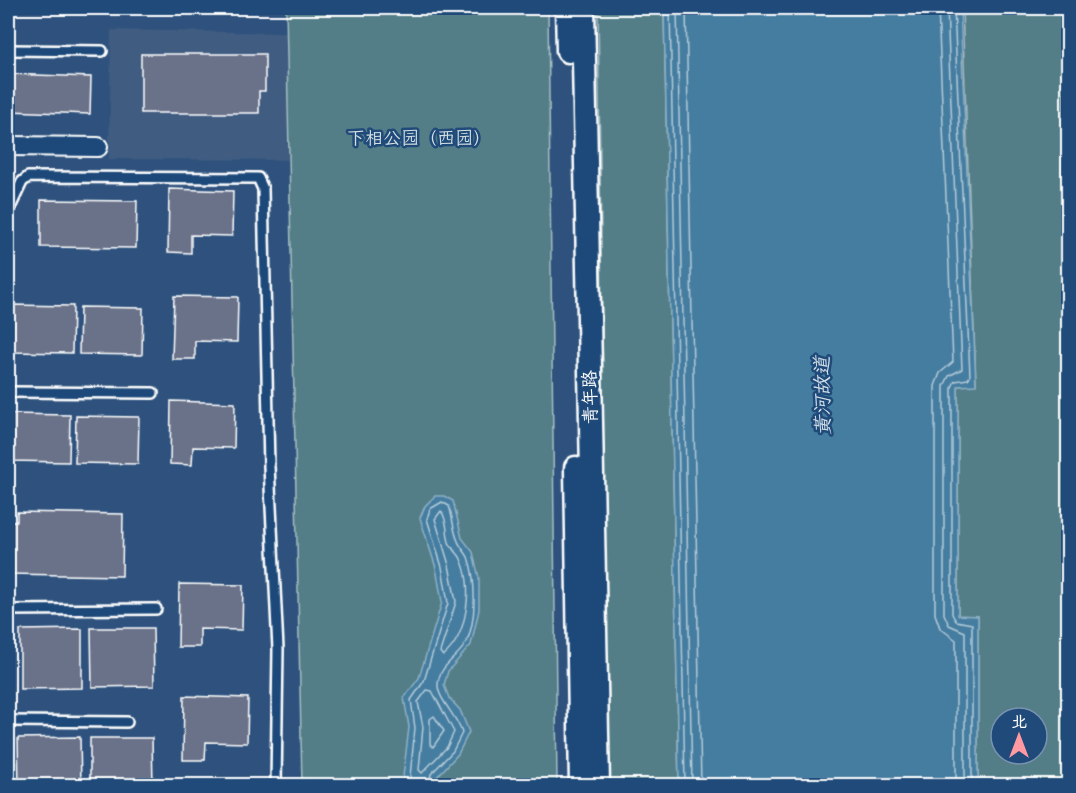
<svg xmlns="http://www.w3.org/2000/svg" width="1076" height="793" viewBox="0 0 1076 793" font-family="Delius,'LXGW WenKai TC',sans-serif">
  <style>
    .built { fill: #405c81 }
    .green { fill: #527e87; stroke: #a8bec3; stroke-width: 1.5; fill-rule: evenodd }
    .water { fill: #457da0; stroke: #8fb1c6; stroke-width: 1.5 }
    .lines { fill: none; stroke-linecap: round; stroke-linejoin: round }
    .shore { stroke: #b5cbd9; stroke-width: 1.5 }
    .building { fill: #6a728a; stroke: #fff; stroke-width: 1.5 }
    .service-casing { stroke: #fff; stroke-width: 14 }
    .minor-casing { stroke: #fff; stroke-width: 22 }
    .tertiary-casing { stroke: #fff; stroke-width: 27 }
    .service { stroke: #1f4a7a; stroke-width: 9 }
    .minor { stroke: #1f4a7a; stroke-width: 18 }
    .tertiary { stroke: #1f4a7a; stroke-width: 22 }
    .labels { text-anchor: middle; stroke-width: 5; stroke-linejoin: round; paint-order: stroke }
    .park-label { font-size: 18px; fill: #d4dfe1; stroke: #1f4a7a }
    .street-label { font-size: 18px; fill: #fff; stroke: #1f4a7a }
    .water-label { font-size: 20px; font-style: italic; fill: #d0dee7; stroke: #1f4a7a }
  </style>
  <rect width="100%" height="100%" fill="#2e527d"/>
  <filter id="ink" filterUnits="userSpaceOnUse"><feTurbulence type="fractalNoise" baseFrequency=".0167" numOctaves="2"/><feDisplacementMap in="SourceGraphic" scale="12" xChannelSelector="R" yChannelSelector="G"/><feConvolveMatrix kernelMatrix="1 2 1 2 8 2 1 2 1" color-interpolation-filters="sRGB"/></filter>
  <g filter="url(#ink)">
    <path class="built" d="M111 30 286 33 288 160 109 159Z"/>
    <g class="green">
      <path d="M286 8H548L557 785H302Z"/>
      <path d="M598 8H664L679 785H608Z"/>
      <path d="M962 8H1066L1062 173 1064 316 1068 400V785H978V616H958V386L976 384ZM1001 718H1037V754H1001Z"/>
    </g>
    <g class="water">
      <path d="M664 8H960L976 385 958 386V615L978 616V785H679Z"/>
      <path d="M435 496H444L453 501 462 538 473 552 479 578V610L471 645 448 671 444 685 449 698 460 710 469 732 458 754 436 778 433 785H402L409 727 404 698 419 678 442 602 436 568 420 518 425 506Z"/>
    </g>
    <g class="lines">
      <g class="shore">
        <path d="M670 8 685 786"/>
        <path d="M677 8 692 786"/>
        <path d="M686 8 701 786"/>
        <path d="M938 8 953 362 940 373 935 386V614L940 628 956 640V786"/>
        <path d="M947 8 962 369 949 376 944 386V614L949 625 965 632V786"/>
        <path d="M954 8 970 376 968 379 955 381 952 387V614L956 621 972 624V786"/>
        <path d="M441 511C448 520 446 531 449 542 451 548 457 552 460 557 474 585 468 636 443 656L440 652 456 602 449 565 435 519Z"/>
        <path d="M427 690 432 691 454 732 447 747 422 773 419 770 423 727 418 702Z"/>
        <path d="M434 716 444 731 433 747 430 744V719Z"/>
        <path d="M409 786 415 728 411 700 424 681 448 603 442 567 427 519 430 509 442 502 449 506C453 517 453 531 458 541 460 547 465 551 468 557 476 579 477 621 466 643 458 658 439 665 438 684 437 699 458 717 462 733L453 751 431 774 428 786"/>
      </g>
    </g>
    <g class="building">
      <path d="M141 54H265V91H259V113H141Z"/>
      <path d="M8 74 91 77 90 114 8 111Z"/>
      <path d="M169 189 233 191 232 236 191 235V253L168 252Z"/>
      <path d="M41 200 137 201 136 248 41 247Z"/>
      <path d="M174 296 238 297 237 342 195 341V359H172Z"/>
      <path d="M10 305 73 306 72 353 9 352Z"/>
      <path d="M80 307 143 308 142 355 79 354Z"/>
      <path d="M171 401 235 403 234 448 193 447 192 465 170 464Z"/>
      <path d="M8 414 70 415 69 462 8 461Z"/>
      <path d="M76 416 139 417 138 464 75 463Z"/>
      <path d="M17 512 123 514 122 576 8 574V521H17Z"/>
      <path d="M179 584 243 585 242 630 200 629V647H178Z"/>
      <path d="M91 628H153L154 686 92 687Z"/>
      <path d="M82 629V688L20 689V630Z"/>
      <path d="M184 696 248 698 247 743 206 742 205 760H183Z"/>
      <path d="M80 737 81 786H19L18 738Z"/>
      <path d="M90 738H152L153 786H90Z"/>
    </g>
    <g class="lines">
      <g class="service-casing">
        <g id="service">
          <path d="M8 50 102 51"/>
          <path d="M8 212 22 182 28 177 258 178 263 189 269 466 278 649 276 786"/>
          <path d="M8 392 153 393"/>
          <path d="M8 610 156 609"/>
          <path d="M8 721 127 722"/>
        </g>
      </g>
      <g class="minor-casing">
        <path id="minor" d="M8 146 98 147"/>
      </g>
      <g class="tertiary-casing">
        <g id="tertiary">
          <path d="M567 8 568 51"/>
          <path d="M583 8 598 786"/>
          <path d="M576 468 581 786"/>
        </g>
      </g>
      <use href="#service" class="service"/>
      <use href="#minor" class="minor"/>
      <use href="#tertiary" class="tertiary"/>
    </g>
  </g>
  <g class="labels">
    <g class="park-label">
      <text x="419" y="144">下相公园（西园）</text>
    </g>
    <g class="street-label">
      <text transform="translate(590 397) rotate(-91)" y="6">青年路</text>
    </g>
    <g class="water-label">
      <text transform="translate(822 396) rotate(-91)" y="7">黄河故道</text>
    </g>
  </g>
  <rect width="1076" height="793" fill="none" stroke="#1f4a7a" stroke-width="30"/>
  <rect x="15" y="15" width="1046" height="763" fill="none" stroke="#fff" stroke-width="2" filter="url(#ink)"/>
  <g transform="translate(1019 736)"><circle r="28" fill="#1f4a7a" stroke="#7992af" stroke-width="1.5"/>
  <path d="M0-4.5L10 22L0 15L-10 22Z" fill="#ff9aa2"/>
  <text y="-9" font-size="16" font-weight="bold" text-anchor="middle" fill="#ffffff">北</text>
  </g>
</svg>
